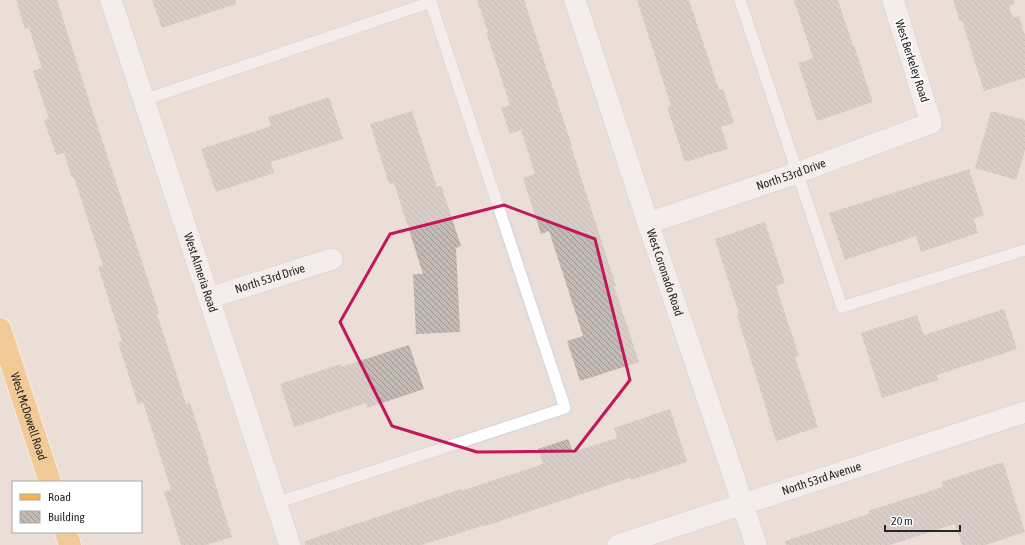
<svg xmlns="http://www.w3.org/2000/svg" width="1025" height="545" viewBox="0 0 1025 545" font-family="'Asap Condensed',sans-serif">
  <style>
    .building { fill: url(#building-back-hatch) }
    .lines { fill: none; stroke-linecap: round; stroke-linejoin: round }
    .service-casing { stroke: #ccd4e2; stroke-width: 13 }
    .minor-casing { stroke: #ccd4e2; stroke-width: 23 }
    .primary-casing { stroke: #fff; stroke-width: 24 }
    .service { stroke: #fff; stroke-width: 11 }
    .minor { stroke: #fff; stroke-width: 21 }
    .primary { stroke: #fbb14c; stroke-width: 22 }
    .marked { fill: none; stroke: #c2185b; stroke-width: 3; stroke-linejoin: round }
    .labels { text-anchor: middle; stroke-width: 3.5; stroke-linejoin: round; paint-order: stroke }
    .street-label { font-size: 12px; fill: #272727; stroke: #fff }
  </style>
  <defs>
    <pattern id="building-back-hatch" width="6" height="6" patternUnits="userSpaceOnUse"><rect width="6" height="6" fill="#c2bab3"/><path d="M-1 5l2 2M0 0l6 6M5-1l2 2" fill="none" stroke="#9e9792"/></pattern>
  </defs>
  <rect width="100%" height="100%" fill="#ebded7"/>
  <g class="building">
    <path d="M16 0H57L86 91 159 313 157 314 186 404 190 403 209 461H208L232 537 207 545H181L164 492 171 490 143 402 138 404 118 343 122 341 98 267 103 266 74 177 72 178 64 153 56 155 44 120 49 119 33 71 42 68 29 28 25 29Z"/>
    <path d="M152 0H235L236 4 162 28Z"/>
    <path d="M477 0H524L572 146H571L616 286H614L639 362 580 381 567 341 583 336 549 231 541 234 523 178 535 174 521 130 510 134 501 108 510 105 486 32H488Z"/>
    <path d="M637 0H689L719 90 723 89 734 123 721 127 728 149 685 162 667 107 671 106Z"/>
    <path d="M794 0H838L853 46 854 45 873 102 817 121 798 63 813 58Z"/>
    <path d="M953 0H1014L1015 4 1009 6 1013 18 1019 16 1025 35V78L984 91 962 21 960 22Z"/>
    <path d="M329 97 343 139 271 162 274 173 216 192 201 149 271 126 268 117Z"/>
    <path d="M412 111 437 187 441 185 461 246 456 248 460 332 416 334 413 274H423L394 183 389 184 370 124Z"/>
    <path d="M991 111 1025 120V150L1016 180 975 168Z"/>
    <path d="M969 169 984 215 974 219 978 233 921 252 916 236 845 260 829 213Z"/>
    <path d="M765 222 785 283 776 286 799 356 795 357 818 427 776 441 737 315 739 314 715 239Z"/>
    <path d="M1004 309 1017 349 937 375 938 380 882 398 861 333 917 315 924 335Z"/>
    <path d="M409 345 424 389 367 408 366 403 294 427 280 384 341 364V367Z"/>
    <path d="M670 409 687 462 631 480 630 478 485 526V525L422 545H305V541L461 489V491L543 464 538 449 568 439 573 452 617 438 614 428Z"/>
    <path d="M1003 462 1025 532 986 545H962L955 524 890 545H786L785 541 869 514 868 511 943 487 941 482Z"/>
  </g>
  <g class="lines">
    <g class="service-casing">
      <g id="service">
        <path d="M740 0 842 307 1025 250"/>
        <path d="M144 100 431 2"/>
        <path d="M276 503 565 408 430 0"/>
      </g>
    </g>
    <g class="minor-casing">
      <g id="minor">
        <path id="s1" d="M111 0 290 545"/>
        <path id="s2" d="M575 0 648 223 733 474 756 545"/>
        <path id="s3" d="M648 223 797 173 931 123 893 0"/>
        <path id="s4" d="M209 298 332 259"/>
        <path id="s5" d="M618 545 1025 412"/>
      </g>
    </g>
    <g class="primary-casing">
      <g id="primary">
        <path id="s6" d="M0 329 50 482"/>
        <path d="M66 532 70 545"/>
      </g>
    </g>
    <use href="#service" class="service"/>
    <use href="#minor" class="minor"/>
    <use href="#primary" class="primary"/>
  </g>
  <path d="M0 0H1025V545H0ZM504 205 595 239 630 380 575 451 477 452 392 426 340 322 390 234Z" fill="#ebded7" fill-opacity=".55" fill-rule="evenodd"/>
  <path class="marked" d="M504 205 595 239 630 380 575 451 477 452 392 426 340 322 390 234Z"/>
  <g class="labels">
    <g class="street-label">
      <text transform="translate(912 61) rotate(72)" y="4">West Berkeley Road</text>
      <text dy="4" stroke="none"><textPath href="#s3" startOffset="151">North 53rd Drive</textPath></text>
      <text dy="4" stroke="none"><textPath href="#s1" startOffset="287">West Almeria Road</textPath></text>
      <text dy="4" stroke="none"><textPath href="#s2" startOffset="287">West Coronado Road</textPath></text>
      <text dy="4" stroke="none"><textPath href="#s4" startOffset="64">North 53rd Drive</textPath></text>
      <text dy="4" stroke="none"><textPath href="#s6" startOffset="92">West McDowell Road</textPath></text>
      <text dy="4" stroke="none"><textPath href="#s5" startOffset="214">North 53rd Avenue</textPath></text>
    </g>
  </g>
  <rect x="12" y="481" width="130" height="52" fill="#ffffff" stroke="#a9a9a9"/>
  <rect x="20" y="494" width="20" height="6" fill="#fbb14c" stroke="#a9a9a9"/>
  <text x="48" y="501" font-size="12" fill="#272727">Road</text>
  <rect x="20" y="511" width="20" height="12" fill="url(#building-back-hatch)" stroke="#a9a9a9"/>
  <text x="48" y="521" font-size="12" fill="#272727">Building</text>
  <path d="M885 525v6h75v-6" fill="none" stroke="#272727" stroke-width="2"/>
  <text x="891" y="525" font-size="12" fill="#272727" stroke="#ffffff" stroke-width="3" paint-order="stroke">20 m</text>
</svg>
